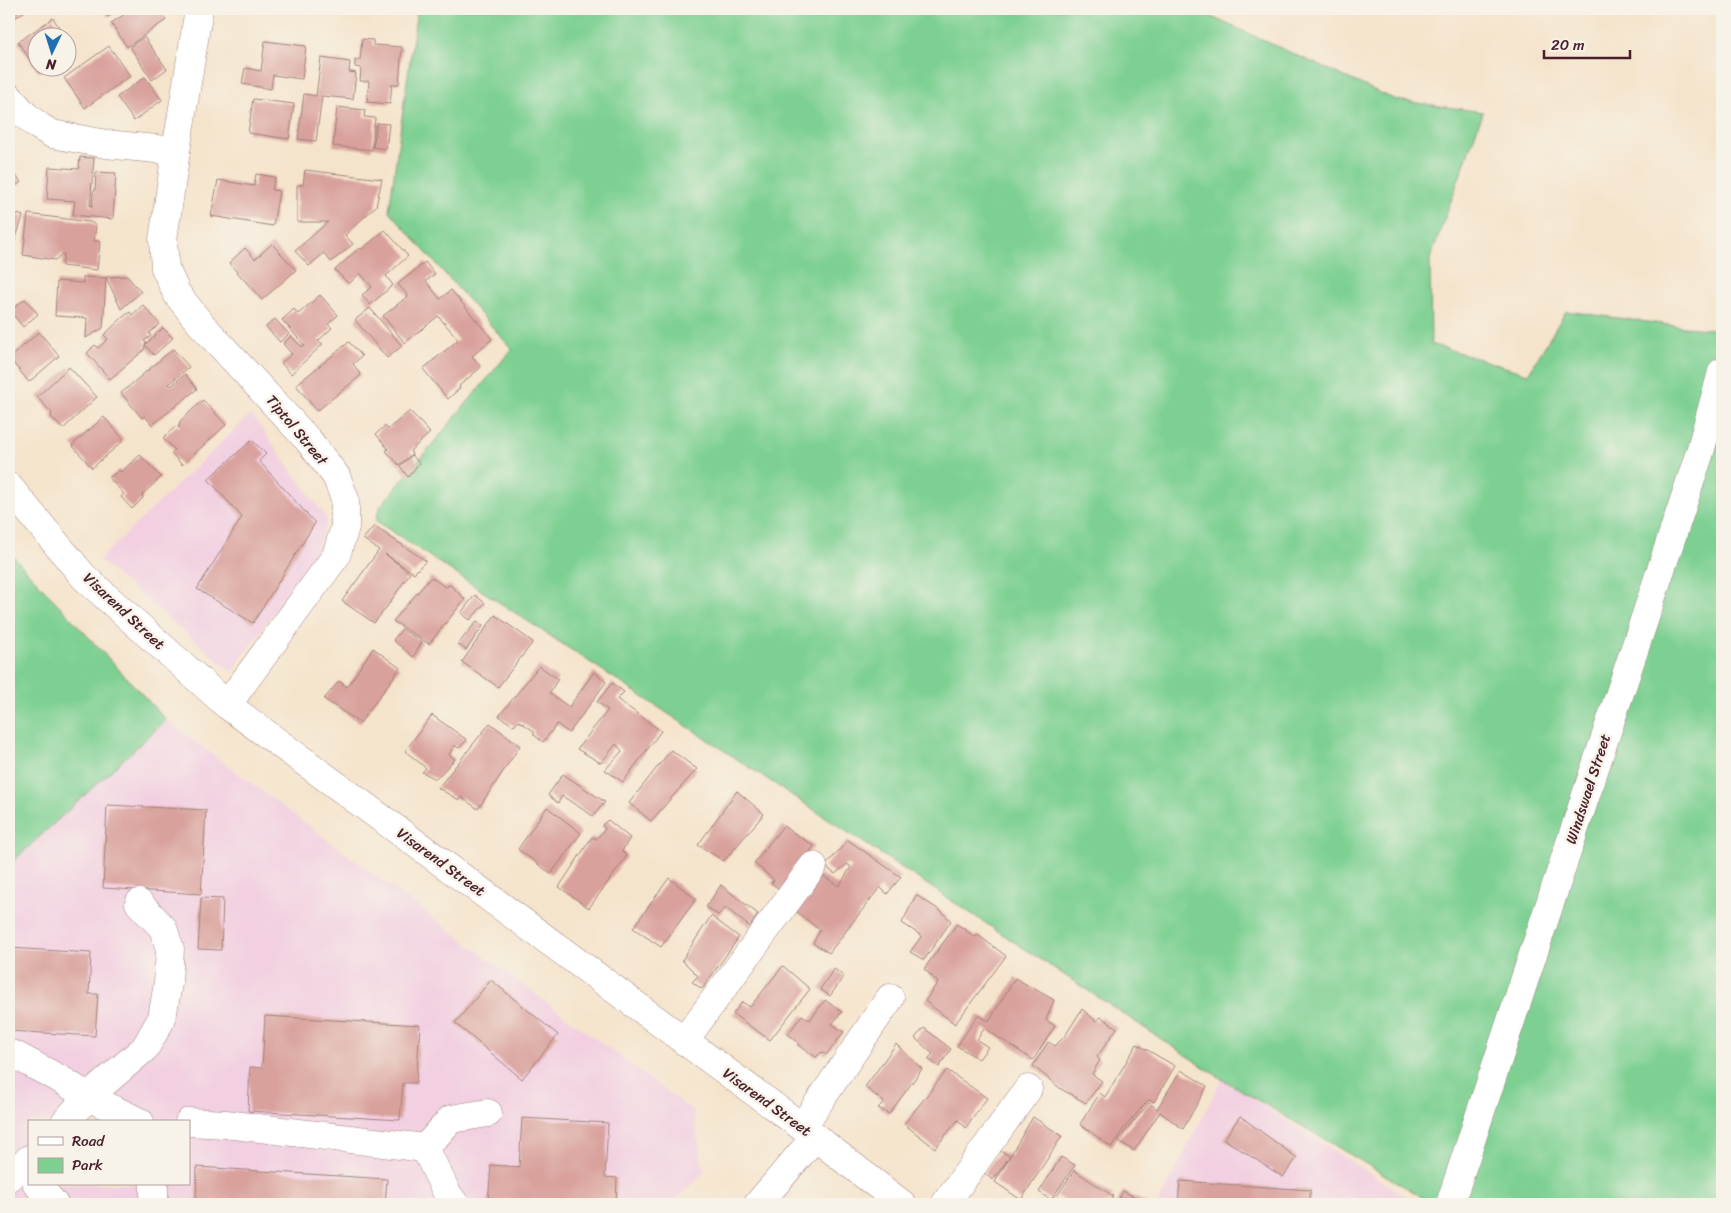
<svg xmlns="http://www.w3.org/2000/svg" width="1731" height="1213" viewBox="0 0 1731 1213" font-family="Sriracha,sans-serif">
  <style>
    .built { fill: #f2cfe1; fill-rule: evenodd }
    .green { fill: #7dd092; stroke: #64785e }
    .building { fill: #d9a19c }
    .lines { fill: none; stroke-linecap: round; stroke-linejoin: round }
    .minor-casing { stroke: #a0827c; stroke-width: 29 }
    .minor { stroke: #fff; stroke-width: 28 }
    .labels { text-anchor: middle; stroke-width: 5; stroke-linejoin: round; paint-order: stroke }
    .street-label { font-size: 15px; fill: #4a1f2b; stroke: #f7f3e8 }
  </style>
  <rect width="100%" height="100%" fill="#f7f3e8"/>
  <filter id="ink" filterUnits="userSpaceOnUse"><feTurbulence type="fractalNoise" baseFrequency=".02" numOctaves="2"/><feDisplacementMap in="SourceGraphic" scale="10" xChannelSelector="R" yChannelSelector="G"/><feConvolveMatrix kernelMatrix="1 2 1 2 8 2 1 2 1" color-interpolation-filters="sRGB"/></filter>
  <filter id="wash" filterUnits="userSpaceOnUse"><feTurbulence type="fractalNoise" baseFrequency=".0096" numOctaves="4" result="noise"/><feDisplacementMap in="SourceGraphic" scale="20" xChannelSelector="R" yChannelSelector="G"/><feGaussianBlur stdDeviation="1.12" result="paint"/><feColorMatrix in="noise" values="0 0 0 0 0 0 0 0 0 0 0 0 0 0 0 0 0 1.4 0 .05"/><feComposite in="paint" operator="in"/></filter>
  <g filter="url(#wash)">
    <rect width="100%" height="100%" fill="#f5e4cc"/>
    <g class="built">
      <path d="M251 414 327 519 318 549 232 672 99 560Z"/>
      <path d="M166 720 693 1111 704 1172 671 1204H9V865ZM29 1122H189V1184H29Z"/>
      <path d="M1222 1079 1417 1204H1158Z"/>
    </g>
    <g class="green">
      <path d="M417 9H1194L1396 100 1483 112 1430 259 1431 344 1528 374 1566 311 1684 327 1722 330V1204H1434L1222 1079 376 521 379 508 512 349 389 211Z"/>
      <path d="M9 552 166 720 9 865Z"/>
    </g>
    <g id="blocks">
      <g class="building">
        <path d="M9 9H28L9 22Z"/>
        <path d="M102 9H120L108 17Z"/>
        <path d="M133 9H159L166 20 127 47 111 23Z"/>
        <path d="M53 18 66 38H38V68H46L39 73 18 42Z"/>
        <path d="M144 37 167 69 152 80 130 47Z"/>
        <path d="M68 39 74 48 68 53Z"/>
        <path d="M362 39 373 40V45L402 47 399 84H392L390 104 367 102 369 81H360L361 68 355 67V60H360Z"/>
        <path d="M265 41 306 46 302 79 273 75 271 89 242 84 245 68 261 71Z"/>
        <path d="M109 46 130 76 85 108 64 78Z"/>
        <path d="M321 58 350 62 349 72 356 73 353 99 322 96 316 141 298 139 304 94 316 96Z"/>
        <path d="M145 77 162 100 134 121 117 97Z"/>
        <path d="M253 99 294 104 289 139 248 133Z"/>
        <path d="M337 107 365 110 364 117 375 118 372 150 333 146Z"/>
        <path d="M377 123 389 124 386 149 373 147Z"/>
        <path d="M80 157 94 158 90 206H92L93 192 95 191 96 172 116 173 113 219 73 215 75 201 47 199 49 167 79 169Z"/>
        <path d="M9 167 21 182 9 192Z"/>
        <path d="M305 170 382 179 376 206 345 235 353 244 331 262 324 253 309 266 295 251 328 222H297V185H303Z"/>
        <path d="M256 174 275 177 272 190 279 191 273 226 211 216 218 180 254 186Z"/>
        <path d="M9 211 23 216 15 241 9 240Z"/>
        <path d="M28 214 90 222 96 225 94 241H100L97 270 62 266 64 254H62L55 260 23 255Z"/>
        <path d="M385 230 408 256 386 276 393 285 370 305 362 295 372 287 360 273 349 284 335 270 358 249H362Z"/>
        <path d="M272 244 296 270 262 300 229 263 245 248 255 259Z"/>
        <path d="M425 262 435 274 426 281 440 299 451 290 492 339 472 356 481 367 459 386 460 388 448 399 423 369 458 340 452 332 438 316 405 343 383 316 408 296 398 284Z"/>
        <path d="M127 276 141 292 121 309 106 277Z"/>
        <path d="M83 277 106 278 103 328 86 338 87 318 55 316 57 281 83 283Z"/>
        <path d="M320 295 338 315 328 324 332 328 318 341 323 344 291 374 281 363 292 354 283 344 291 336 301 346H305L282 320 294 309 298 314Z"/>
        <path d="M25 299 38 314 23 327 10 311Z"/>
        <path d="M143 305 160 324 149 333 151 336 144 341 146 343 144 350 110 379 87 353 95 345 98 348 108 339 104 335 123 317 130 312 132 315Z"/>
        <path d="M370 308 402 346 387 358 355 320Z"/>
        <path d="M275 319 289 334 280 342 266 327Z"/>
        <path d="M163 328 173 338 154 355 145 345Z"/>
        <path d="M39 332 59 356 29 382 9 358Z"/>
        <path d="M349 342 362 356 353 364 361 375 317 411 296 385Z"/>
        <path d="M173 349 189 367 169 384 171 386 185 374 197 389 152 425 145 416 142 418 121 393Z"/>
        <path d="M69 367 97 397 63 429 51 417 52 413 37 397Z"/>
        <path d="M203 400 226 425 182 465 171 453 175 450 163 438 177 425 179 428 180 421Z"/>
        <path d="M410 411 430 433 410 451 412 454 399 465 386 451 388 449 376 434 385 426 388 429Z"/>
        <path d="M104 417 124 440 92 468 72 445Z"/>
        <path d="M252 440 266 454 259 461 315 523 253 623 197 589 242 517 208 479Z"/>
        <path d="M140 455 161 477 142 495 143 498 132 509 121 497 124 494 109 478 119 470 121 472Z"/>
        <path d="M412 455 419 463 408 477 400 466Z"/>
        <path d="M374 526 426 561 414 573 385 554 410 573 386 608 374 623 342 601 379 550 363 539Z"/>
        <path d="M431 577 445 587 450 585 465 599 429 644 393 621Z"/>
        <path d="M475 595 485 603 470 620 461 613Z"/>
        <path d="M495 615 533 642 498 687 462 662Z"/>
        <path d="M477 621 483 626 466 650 458 644Z"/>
        <path d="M402 629 422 642 413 657 393 640Z"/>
        <path d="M373 648 400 668 360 723 324 699 339 681 347 687Z"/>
        <path d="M539 666 558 679 549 693 569 707 594 672 606 682 569 733 557 724 543 742 534 735V731L519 721 514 726 499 716Z"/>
        <path d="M612 683 624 692 617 699 661 731 623 782 605 770 622 751 616 744 601 763 577 749 608 710 597 702Z"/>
        <path d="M432 715 467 740 459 748 454 745 449 755 455 759 436 779 422 772 426 768 405 751Z"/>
        <path d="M490 723 520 746 478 809 461 797 459 800 438 788Z"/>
        <path d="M671 750 697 769 651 821 629 803Z"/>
        <path d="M563 774 605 802 593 816 562 796 558 803 548 795Z"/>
        <path d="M737 791 764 814 724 861 698 845Z"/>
        <path d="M107 805 206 810 201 894 103 888Z"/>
        <path d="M547 807 581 833 551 874 518 849Z"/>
        <path d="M608 820 630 838 622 851 627 856 589 908 559 887 592 837 596 839 605 829 602 825Z"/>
        <path d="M783 826 814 846 782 891 771 883 774 880 754 863Z"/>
        <path d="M848 840 901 877 887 894 880 887 829 953 813 943 820 930 793 909 820 874 839 886 851 867 847 864 835 874 825 866Z"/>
        <path d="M669 878 696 899 661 947 633 928Z"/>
        <path d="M721 885 758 914 750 927 726 908 718 915 706 907Z"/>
        <path d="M916 895 941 911 951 921 924 960 910 952 922 936 902 923Z"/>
        <path d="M201 898 223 899 221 950 198 949Z"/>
        <path d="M711 916 739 937 702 989 692 982 698 976 682 960Z"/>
        <path d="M957 924 975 937 978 935 1006 956 955 1024 925 1001 938 982 924 969Z"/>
        <path d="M9 948 91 953 89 994H98L95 1036 9 1031Z"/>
        <path d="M783 966 810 989 770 1040 733 1014 742 1002 750 1007Z"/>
        <path d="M834 969 844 976 830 996 820 989Z"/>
        <path d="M1015 978 1054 1000 1046 1020 1055 1026 1033 1060 984 1028 977 1040 988 1047 979 1059 957 1046 978 1015 989 1021Z"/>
        <path d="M491 980 558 1035 522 1079 455 1023Z"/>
        <path d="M825 1000 842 1012 832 1024 844 1032 826 1055 822 1052 816 1057 798 1045 799 1043 788 1034 802 1015 810 1020Z"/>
        <path d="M1082 1009 1096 1021 1101 1017 1117 1028 1097 1057 1100 1060 1092 1074 1102 1081 1086 1103 1061 1089 1033 1066 1048 1042 1055 1046 1065 1036Z"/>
        <path d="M265 1016 420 1025 416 1083H403L400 1120 248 1111 250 1067 262 1068Z"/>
        <path d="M924 1028 951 1049 939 1067 928 1059 933 1054 915 1038Z"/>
        <path d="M896 1044 922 1069 889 1114 878 1108 884 1102 865 1087Z"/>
        <path d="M1137 1044 1175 1066 1154 1102 1149 1100 1145 1104 1125 1127 1111 1147 1080 1124 1100 1093 1105 1097Z"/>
        <path d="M947 1070 987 1098 966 1128 958 1120 935 1148 904 1124Z"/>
        <path d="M1181 1070 1207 1086 1183 1129 1160 1112 1134 1151 1118 1140 1149 1103 1157 1109Z"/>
        <path d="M1240 1116 1297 1158 1283 1177 1224 1139Z"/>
        <path d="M1033 1117 1062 1136 1021 1200 995 1182 1010 1156 993 1180 984 1173 1000 1151 1010 1156Z"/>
        <path d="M522 1118 608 1123 605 1177 617 1178 616 1204H488L491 1165 519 1167Z"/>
        <path d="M1061 1157 1075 1165 1051 1200 1039 1192Z"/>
        <path d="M197 1167 387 1179 385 1204H185V1200H196Z"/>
        <path d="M1074 1170 1113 1196 1109 1204H1069L1057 1196Z"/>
        <path d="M1180 1181 1310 1190V1204H1178Z"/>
        <path d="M1123 1191 1148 1204H1116Z"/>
      </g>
    </g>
  </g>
  <g filter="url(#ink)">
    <use href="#blocks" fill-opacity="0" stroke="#a0827c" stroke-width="1"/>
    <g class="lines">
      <g class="minor-casing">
        <g id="minor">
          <path d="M199 9 176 151 163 240 165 268 177 294 200 323 308 440 336 476 345 499V527L336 556 227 705"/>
          <path d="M9 97 25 115 40 127 52 134 106 144 176 151"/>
          <path d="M9 487 84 577 227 705 802 1127 902 1204"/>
          <path d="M684 1041 813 866"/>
          <path d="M15 1055 65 1082 88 1097 145 1048 162 1018 168 983 170 949 163 928 139 903"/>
          <path d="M65 1122 88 1097 140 1122"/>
          <path d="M189 1122 225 1124 425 1148"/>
          <path d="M802 1127 890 998"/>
          <path d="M425 1148 451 1119 488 1113"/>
          <path d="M425 1148 447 1193 455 1204"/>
          <path d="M9 1177 29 1159"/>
          <path d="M37 1184 54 1204"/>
          <path d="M154 1204V1184"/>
          <path d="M758 1204 815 1137"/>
          <path d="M945 1204 1028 1089"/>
          <path d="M1450 1204 1700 452 1722 372"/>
        </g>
      </g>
      <use href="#minor" class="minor"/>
    </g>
  </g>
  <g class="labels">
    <g class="street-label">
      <text transform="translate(297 430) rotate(50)" y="5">Tiptol Street</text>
      <text transform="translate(124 611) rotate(43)" y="5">Visarend Street</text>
      <text transform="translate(1588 789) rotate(-72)" y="5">Windswael Street</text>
      <text transform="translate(441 862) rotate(36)" y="5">Visarend Street</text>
      <text transform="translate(767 1102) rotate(36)" y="5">Visarend Street</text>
    </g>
  </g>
  <rect width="1731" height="1213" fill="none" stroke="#f7f3e8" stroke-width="30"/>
  <rect x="28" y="1120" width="162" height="65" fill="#f7f3e8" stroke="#b29e9c"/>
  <rect x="38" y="1137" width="25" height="8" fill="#ffffff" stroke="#b29e9c"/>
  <text x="72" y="1146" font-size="15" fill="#4a1f2b">Road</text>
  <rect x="38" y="1158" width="25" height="15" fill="#7dd092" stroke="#b29e9c"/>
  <text x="72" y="1170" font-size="15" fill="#4a1f2b">Park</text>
  <g transform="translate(52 52) rotate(184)"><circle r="24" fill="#f7f3e8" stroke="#b29e9c"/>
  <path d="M0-4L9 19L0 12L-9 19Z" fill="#1f6fb2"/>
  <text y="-8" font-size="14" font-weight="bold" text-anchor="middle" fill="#4a1f2b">N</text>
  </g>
  <path d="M1544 50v8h86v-8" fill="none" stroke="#4a1f2b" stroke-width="2.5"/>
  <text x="1551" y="50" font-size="15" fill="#4a1f2b" stroke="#f7f3e8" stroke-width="4" paint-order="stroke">20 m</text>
</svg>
